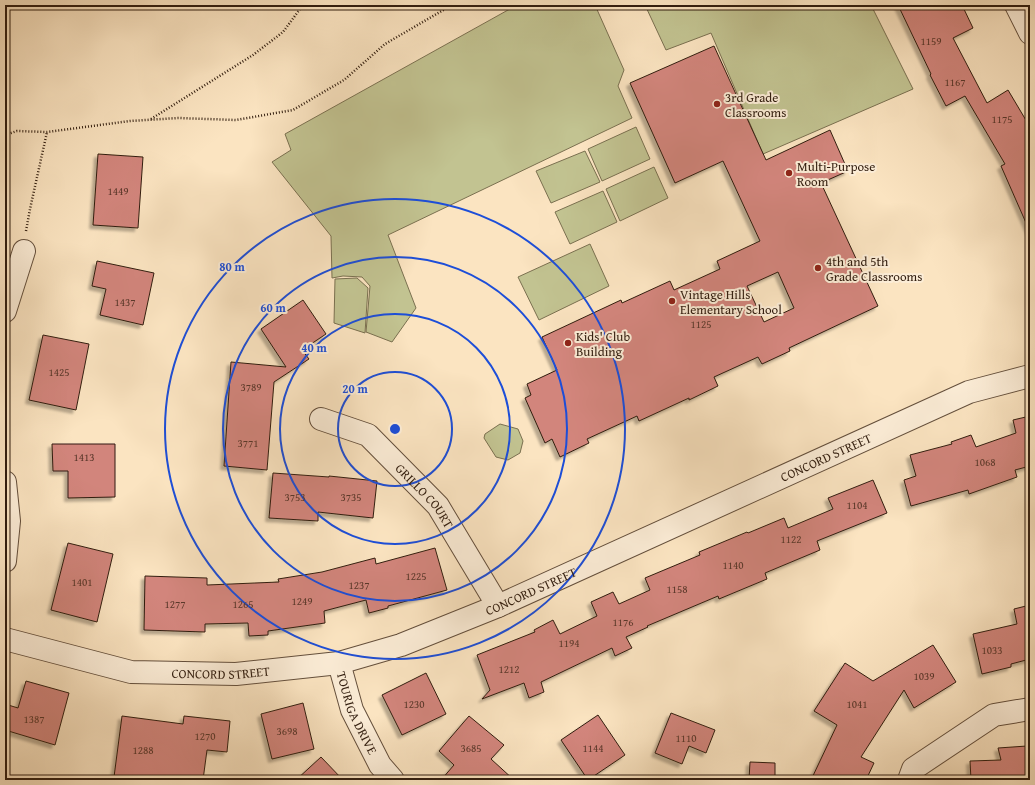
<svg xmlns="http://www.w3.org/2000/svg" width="1035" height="785" viewBox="0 0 1035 785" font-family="'Gentium Book Plus',serif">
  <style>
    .green { fill: #c2c391; stroke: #7a7050 }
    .building { fill: #d2857b; stroke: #311d0f; fill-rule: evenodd; filter: url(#shadow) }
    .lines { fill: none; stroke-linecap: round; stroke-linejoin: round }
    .minor-casing { stroke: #644f3c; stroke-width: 24 }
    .path { stroke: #311d0f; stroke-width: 2.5; stroke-dasharray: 1 2; stroke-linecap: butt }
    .minor { stroke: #fcedd7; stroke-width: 22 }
    .ring { fill: none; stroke: #1d4ed8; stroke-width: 2 }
    .poi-dot { fill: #8f2418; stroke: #fcedd7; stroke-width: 1.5 }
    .labels { text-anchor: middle; stroke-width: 4; stroke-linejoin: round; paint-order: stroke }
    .number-label { font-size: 11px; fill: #59372a }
    .poi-label { font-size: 13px; fill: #311d0f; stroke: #fcedd7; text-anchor: start }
    .street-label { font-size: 13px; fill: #311d0f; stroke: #fcedd7 }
    .centre { fill: #1d4ed8; stroke: #fcedd7; stroke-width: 2 }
    .ring-label { font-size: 12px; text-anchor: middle; font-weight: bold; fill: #1d4ed8; stroke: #fcedd7; stroke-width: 4; stroke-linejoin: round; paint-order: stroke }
  </style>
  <defs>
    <filter id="shadow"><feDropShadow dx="-3.5" dy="3.5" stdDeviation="1" flood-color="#0004"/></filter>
  </defs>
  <rect width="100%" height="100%" fill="#fbe4c1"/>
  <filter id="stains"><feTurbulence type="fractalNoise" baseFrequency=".005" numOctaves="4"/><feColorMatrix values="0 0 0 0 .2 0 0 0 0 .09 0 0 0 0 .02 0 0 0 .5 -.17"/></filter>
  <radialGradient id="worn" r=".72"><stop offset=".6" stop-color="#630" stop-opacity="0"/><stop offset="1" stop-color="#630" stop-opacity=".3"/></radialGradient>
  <g class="green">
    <path d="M517 5H595L624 70 618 86 632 118 388 235 416 308 392 342 366 332 370 286 362 277 343 276 332 278 331 236 272 162 291 150 285 134Z"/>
    <path d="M645 5H871L913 89 763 154 711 33 666 50Z"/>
    <path d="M636 127 650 159 602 181 588 149Z"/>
    <path d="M585 151 600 182 551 203 536 171Z"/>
    <path d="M654 167 668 198 620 221 606 189Z"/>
    <path d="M603 191 617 222 570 244 555 212Z"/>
    <path d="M590 244 609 286 539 320 518 277Z"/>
    <path d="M357 278 368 288 365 333 334 323 335 279Z"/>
    <path d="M500 424 518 429 523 441 520 453 508 460 496 457 484 438 485 434Z"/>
  </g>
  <g class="building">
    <path d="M898 5H962L973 28 953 38 987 103 1008 90 1030 127V232L1001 166 1005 164 965 96 946 106 930 75 931 74Z"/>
    <path d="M714 46 766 160 830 130 848 171 821 183 878 306 789 348 790 351 762 364 758 357 714 377 718 386 689 400V398L639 421 637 416 587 439 589 443 560 457 552 439 545 443 525 398 531 395 527 384 557 370 542 337 621 300 622 303 670 281 674 290 720 269 717 261 760 241 723 161 675 183 630 83ZM778 272 794 308 764 322 747 286Z"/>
    <path d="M98 154 143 157 138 228 93 225Z"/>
    <path d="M97 261 154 273 143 325 100 315 106 289 92 286Z"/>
    <path d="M303 300 326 334 302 350 309 359 274 382 267 470 224 466 231 362 286 367 261 329Z"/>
    <path d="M43 335 89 344 76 410 29 400Z"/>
    <path d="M1030 416V466L1015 470 1017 477 969 494 968 490 911 506 904 480 916 476 910 455 952 444 951 442 971 435 976 447 1016 433 1013 420Z"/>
    <path d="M52 444H115V497L68 498V471H53Z"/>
    <path d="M273 473 329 477V476L377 481 373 518 318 512V521L269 518Z"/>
    <path d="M873 480 887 513 817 541 820 550 765 573 767 579 719 599 718 596 647 626 648 627 626 637 632 648 615 656 612 648 541 682 544 692 529 698 524 683 482 699 490 690 477 655 535 632 534 630 553 620 560 634 597 616 591 602 613 592 619 604 650 590 645 578 700 555 699 552 747 532 748 533 784 518 788 528 833 509 828 498Z"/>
    <path d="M68 543 113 554 97 622 51 610Z"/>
    <path d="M435 548 447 590 388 606V608L369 613 366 600 324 611 325 623 268 631V635L249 636 248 623 205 624V632L144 630 145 576 207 578V585L279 582 278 579 322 572 375 558 376 564Z"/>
    <path d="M1030 605V659L1011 664V667L982 674 973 634 1017 624 1014 609Z"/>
    <path d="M933 645 956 682 914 708 904 690 861 757 874 763 866 780H811L837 725 814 711 845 663 873 681Z"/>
    <path d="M426 673 446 714 402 735 382 695Z"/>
    <path d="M26 681 69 693 55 745 5 730V704L18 708Z"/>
    <path d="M303 703 314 749 272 759 261 714Z"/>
    <path d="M671 713 715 730 706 753 689 746 682 764 655 753Z"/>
    <path d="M598 715 625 755 588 780 561 740Z"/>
    <path d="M122 716 183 724 184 716 230 721 227 752 207 750 203 780H160L142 777 141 780H137L114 777Z"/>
    <path d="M469 716 504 745 491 759 514 780H441L454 765 439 751Z"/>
    <path d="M1027 746 1028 780H971L970 761 1001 760 998 748Z"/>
    <path d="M321 757 343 780H296Z"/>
    <path d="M750 762 775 763V780H749Z"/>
  </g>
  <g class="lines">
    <g class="minor-casing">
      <g id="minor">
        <path d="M1016 5 1030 33"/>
        <path d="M5 311 24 251"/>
        <path id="s1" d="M321 419 368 435 438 506 498 606"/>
        <path d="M5 482 9 521 5 561"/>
        <path id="s2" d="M5 639 131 672 236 674 339 663 401 645 498 606 969 392 1030 376"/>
        <path id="s3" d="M339 663 352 710 380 765 393 780"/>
        <path d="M909 780 913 769 994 715 1030 709"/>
      </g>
    </g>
    <g class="path">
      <path d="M151 119 253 55 283 32 303 5"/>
      <path d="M5 135 17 131 47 132 130 121 178 118 236 120 293 110 344 80 385 44 452 5"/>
      <path d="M26 231 30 209 47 132"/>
    </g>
    <use href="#minor" class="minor"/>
  </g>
  <g class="ring">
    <circle cx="395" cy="429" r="57"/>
    <circle cx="395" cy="429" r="115"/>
    <circle cx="395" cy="429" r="172"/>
    <circle cx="395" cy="429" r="230"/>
  </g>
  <g class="poi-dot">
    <circle cx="717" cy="104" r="4"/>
    <circle cx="789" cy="173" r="4"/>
    <circle cx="818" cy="268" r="4"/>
    <circle cx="672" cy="301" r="4"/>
    <circle cx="568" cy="343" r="4"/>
  </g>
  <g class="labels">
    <g class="number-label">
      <text x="931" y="45">1159</text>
      <text x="955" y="86">1167</text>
      <text x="1002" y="123">1175</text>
      <text x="118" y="195">1449</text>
      <text x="125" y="306">1437</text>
      <text x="701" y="328">1125</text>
      <text x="59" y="376">1425</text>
      <text x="251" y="391">3789</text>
      <text x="248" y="447">3771</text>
      <text x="84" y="461">1413</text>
      <text x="985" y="466">1068</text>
      <text x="295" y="501">3753</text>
      <text x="351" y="501">3735</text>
      <text x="857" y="509">1104</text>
      <text x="791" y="543">1122</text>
      <text x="733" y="569">1140</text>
      <text x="416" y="580">1225</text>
      <text x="82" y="586">1401</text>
      <text x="359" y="589">1237</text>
      <text x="677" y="593">1158</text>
      <text x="302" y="605">1249</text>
      <text x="175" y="608">1277</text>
      <text x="243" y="608">1265</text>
      <text x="623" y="626">1176</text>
      <text x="569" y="647">1194</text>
      <text x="992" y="654">1033</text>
      <text x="509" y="673">1212</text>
      <text x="924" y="680">1039</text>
      <text x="414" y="708">1230</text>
      <text x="857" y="708">1041</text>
      <text x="34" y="723">1387</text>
      <text x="287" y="735">3698</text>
      <text x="205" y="740">1270</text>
      <text x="686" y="742">1110</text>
      <text x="471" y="752">3685</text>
      <text x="593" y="752">1144</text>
      <text x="143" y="754">1288</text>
    </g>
    <g class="poi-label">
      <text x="725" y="102">3rd Grade<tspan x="725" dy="15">Classrooms</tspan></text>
      <text x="797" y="171">Multi-Purpose<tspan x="797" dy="15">Room</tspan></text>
      <text x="826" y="266">4th and 5th<tspan x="826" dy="15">Grade Classrooms</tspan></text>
      <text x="680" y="299">Vintage Hills<tspan x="680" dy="15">Elementary School</tspan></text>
      <text x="576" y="341">Kids' Club<tspan x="576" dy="15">Building</tspan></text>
    </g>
    <g class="street-label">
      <text dy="5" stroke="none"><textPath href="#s2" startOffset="868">CONCORD STREET</textPath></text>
      <text dy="5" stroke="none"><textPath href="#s1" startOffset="133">GRILLO COURT</textPath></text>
      <text dy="5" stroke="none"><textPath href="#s2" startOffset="544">CONCORD STREET</textPath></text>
      <text dy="5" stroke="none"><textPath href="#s2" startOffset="220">CONCORD STREET</textPath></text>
      <text dy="5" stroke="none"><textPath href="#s3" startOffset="53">TOURIGA DRIVE</textPath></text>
    </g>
  </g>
  <circle cx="395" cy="429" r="6" class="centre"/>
  <g class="ring-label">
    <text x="232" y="271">80 m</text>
    <text x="273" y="312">60 m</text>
    <text x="314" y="352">40 m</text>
    <text x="355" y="393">20 m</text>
  </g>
  <rect width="1035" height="785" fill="none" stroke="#fbe4c1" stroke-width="20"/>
  <rect x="6" y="6" width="1023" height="773" fill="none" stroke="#311d0f" stroke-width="2"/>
  <rect x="10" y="10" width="1015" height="765" fill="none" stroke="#311d0f"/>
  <rect width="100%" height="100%" filter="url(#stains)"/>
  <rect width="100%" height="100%" fill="url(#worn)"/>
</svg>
